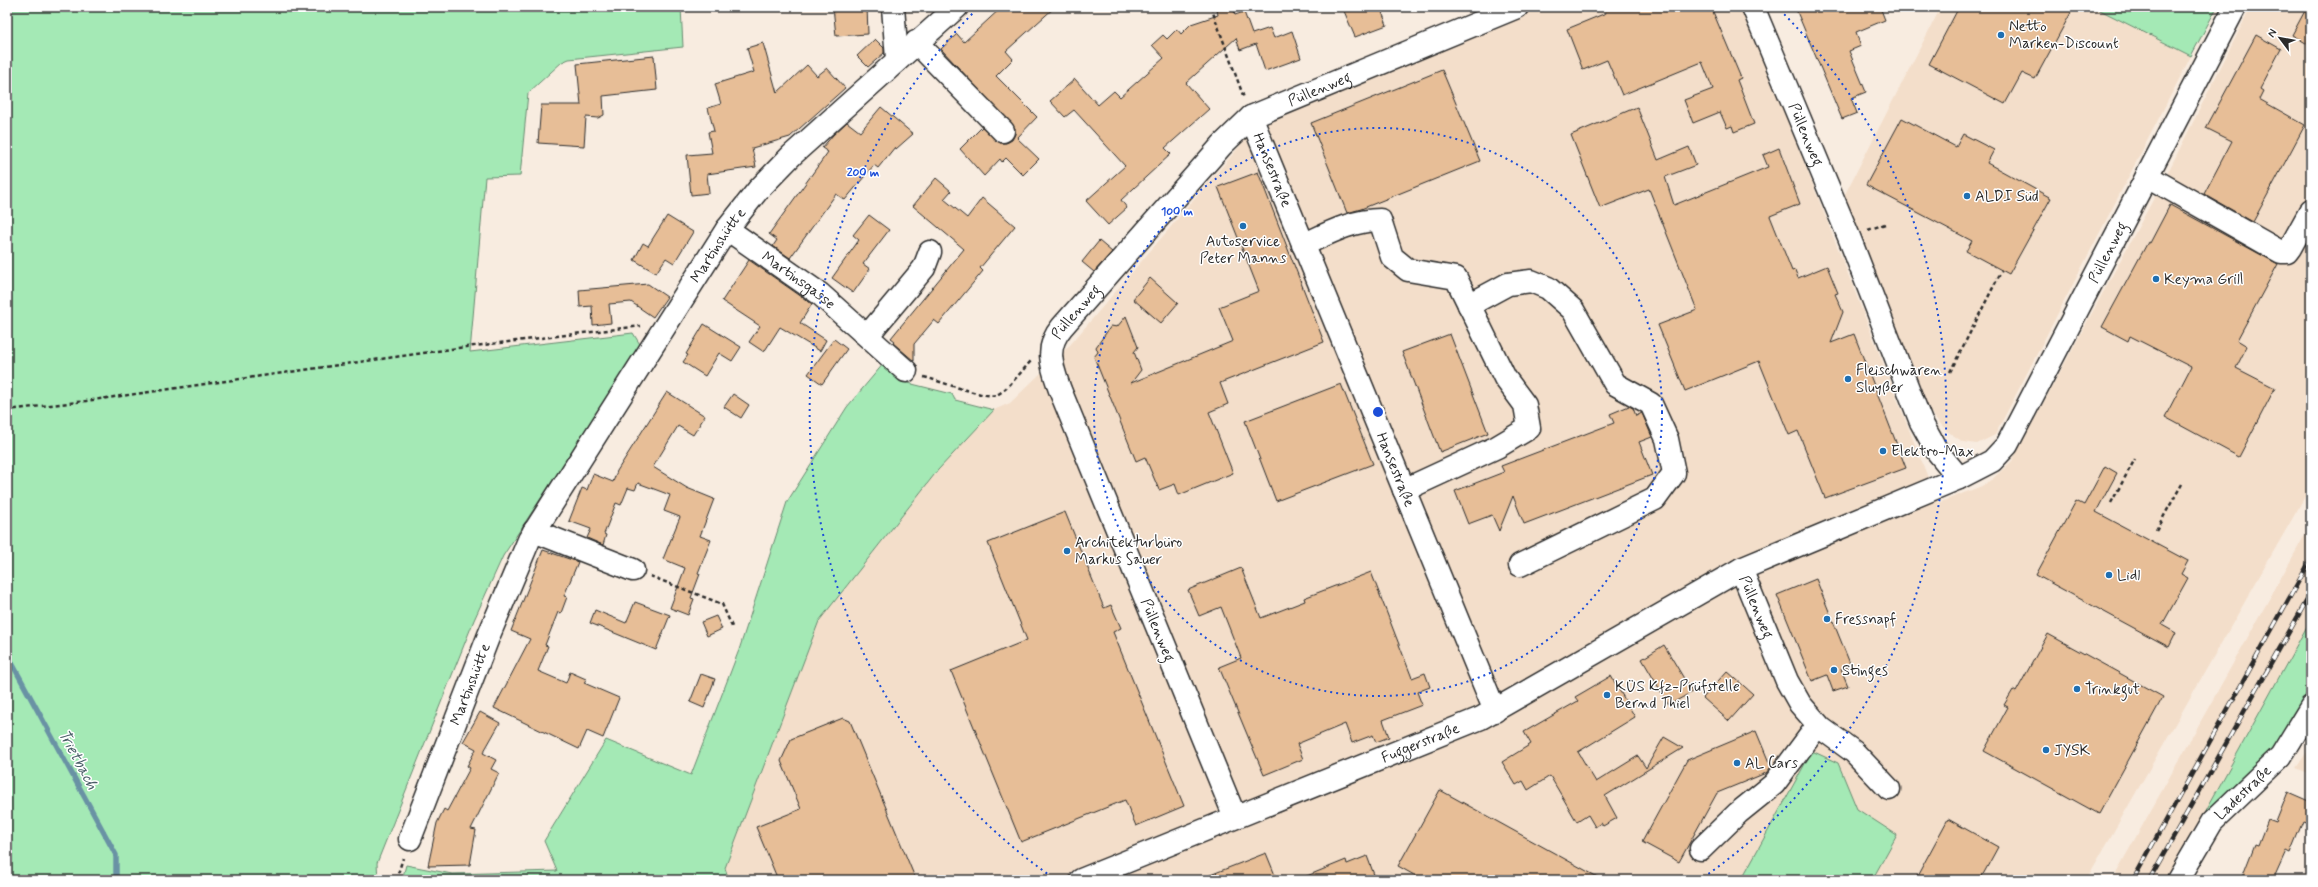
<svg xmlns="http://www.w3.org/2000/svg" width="2318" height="887" viewBox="0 0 2318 887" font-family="Mynerve,sans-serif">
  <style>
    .built { fill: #f3deca }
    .green { fill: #a4e9b5; stroke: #688a70 }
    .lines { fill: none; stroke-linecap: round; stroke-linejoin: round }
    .stream { stroke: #6992a4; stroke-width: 5.5 }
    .building { fill: #e7be97; stroke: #2b2b2b }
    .minor-casing { stroke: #2b2b2b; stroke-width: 25 }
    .path { stroke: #2b2b2b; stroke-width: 2.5; stroke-dasharray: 4 3; stroke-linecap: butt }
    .minor { stroke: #fff; stroke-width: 22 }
    .rail-casing { stroke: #2b2b2b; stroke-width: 4.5 }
    .rail { stroke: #fff; stroke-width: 3; stroke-dasharray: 9; stroke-linecap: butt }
    .ring { fill: none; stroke: #1d4ed8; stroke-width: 2; stroke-dasharray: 2 4 }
    .poi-dot { fill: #1f6fb2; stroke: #fff; stroke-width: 1.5 }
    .labels { text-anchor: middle; stroke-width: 3; stroke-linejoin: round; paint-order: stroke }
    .poi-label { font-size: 15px; fill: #2b2b2b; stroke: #fff; text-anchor: start }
    .street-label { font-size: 15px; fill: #2b2b2b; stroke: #fff }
    .water-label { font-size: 16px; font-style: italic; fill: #4a5f68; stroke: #fff }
    .centre { fill: #1d4ed8; stroke: #fff; stroke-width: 2 }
    .ring-label { font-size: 12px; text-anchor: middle; font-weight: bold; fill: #1d4ed8; stroke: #fff; stroke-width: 3; stroke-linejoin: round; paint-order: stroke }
  </style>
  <rect width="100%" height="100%" fill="#f8ece0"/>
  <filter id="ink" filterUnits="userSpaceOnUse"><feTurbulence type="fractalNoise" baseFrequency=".025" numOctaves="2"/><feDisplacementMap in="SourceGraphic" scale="8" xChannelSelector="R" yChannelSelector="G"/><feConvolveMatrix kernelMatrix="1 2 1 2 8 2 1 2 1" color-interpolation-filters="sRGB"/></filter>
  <g filter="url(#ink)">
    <g class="built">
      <path d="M1540 7H1743L1938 503 1987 484 2012 461 2167 174 2251 7H2311V486L2086 880H729L725 868 819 621 938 470 975 427 994 410 1010 403 1070 345 1262 120Z"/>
      <path d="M1941 7H2094L2191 56 1995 435 1977 444 1963 442 1947 431 1929 411 1844 196Z"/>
      <path d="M2311 524V625L2300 646 2166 880H2112Z"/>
      <path d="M2311 746V774L2296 768Z"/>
    </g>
    <g class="green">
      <path d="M7 7H681L683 47 569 59 562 62 528 93 520 176 485 177 470 352 633 333 641 346 503 556 474 620 377 863 378 880H7Z"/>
      <path d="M2094 7H2217L2191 56Z"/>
      <path d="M884 363 904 382 952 394 955 400 994 410 938 470 819 621 725 868 729 880H402L406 865 452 874 557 871 544 841 606 740 691 775 739 650 787 502 847 407Z"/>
      <path d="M2311 619V687L2283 736 2269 756 2214 807 2198 825Z"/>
      <path d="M1812 751 1838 763 1857 809 1897 835 1872 880H1741Z"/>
    </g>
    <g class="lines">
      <path class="stream" d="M7 654 116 855V880"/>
    </g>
    <g class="building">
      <path d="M833 7H867L868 34 836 36Z"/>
      <path d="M1002 7H1055L1006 51 1013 59 996 76 1037 117 1017 138 1039 159 1023 175 1006 158 1002 162 1000 159 984 176 960 149 982 127 1000 143H1006L1012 140 1015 134V128L941 49 957 34 964 42Z"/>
      <path d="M1225 7H1233L1235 15 1244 12 1252 34 1270 28 1274 38 1292 31 1301 58 1265 71 1256 44 1240 50 1236 38 1186 83 1209 109 1165 148 1171 154 1121 200 1127 208 1108 225 1086 201 1125 166 1074 110 1065 117 1050 101 1075 79 1098 105 1114 91 1120 97 1164 58 1152 45 1163 35 1167 39 1177 29 1181 34 1191 24 1218 15 1217 10Z"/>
      <path d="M1356 7H1380L1387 25 1355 37 1344 11Z"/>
      <path d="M1604 7H1711L1741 78 1737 80 1754 124 1734 132 1732 126 1727 128 1720 112 1693 123 1684 100 1713 89 1702 62 1622 95 1607 60 1583 70 1567 29 1606 13Z"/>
      <path d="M1795 7H1880L1885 20 1856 32 1861 46 1849 51 1866 92 1851 98 1857 113 1842 119Z"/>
      <path d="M1959 7H2074L2035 79 2022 73 2005 104 1929 64Z"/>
      <path d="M2307 7H2311V46L2292 35Z"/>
      <path d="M2256 35 2281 49 2260 89 2263 91 2259 99 2305 125 2253 222 2204 194 2232 141 2206 128Z"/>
      <path d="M875 39 884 48V53L868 67 857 56Z"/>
      <path d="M763 43 777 93 807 65 817 76 827 68 845 88 790 137 752 148 756 167 707 174 709 193 691 195 687 155 712 153 708 132 714 131 708 108 721 104 715 84 754 72 747 48Z"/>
      <path d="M654 56 657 90 603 96 604 115 598 118 586 117 584 146 538 143 541 105H581L577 64Z"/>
      <path d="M1442 70 1480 161 1361 209 1347 213 1311 123Z"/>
      <path d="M881 107 913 134 896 149 895 147 878 168 874 165 845 200 836 194 790 258 773 246 777 240 769 234 828 152 822 148 833 135 847 122 860 132Z"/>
      <path d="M1637 107 1658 160 1689 147 1696 165 1665 177 1674 205 1768 167 1763 155 1779 148 1800 204 1770 216 1792 271 1795 270 1798 278 1827 266 1838 293 1835 294 1843 312 1831 343 1854 334 1906 468 1825 498 1798 431 1789 435 1759 361 1685 391 1658 325 1697 310 1649 189 1600 208 1571 135Z"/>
      <path d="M1902 118 1956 147 1963 134 1994 150 1987 163 2051 198 2009 274 1966 251 1972 241 1866 185Z"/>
      <path d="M1258 172 1324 342 1220 383 1228 404 1209 412 1233 473 1179 495 1175 484 1159 490 1145 457 1136 461 1094 357 1098 352 1096 347 1111 326 1117 327 1126 316 1138 347 1134 352 1141 370 1131 383 1233 341 1219 307 1259 291 1218 187Z"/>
      <path d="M936 178 951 191 944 199 967 218 982 198 1015 226 980 268 983 271 939 324 934 320 914 344V361L893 343 895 341 891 338 964 249 913 206Z"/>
      <path d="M2170 205 2278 264 2237 340 2247 346 2236 368 2275 388 2239 457 2165 417 2191 367 2130 336 2128 341 2102 327 2148 242 2150 243Z"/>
      <path d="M869 215 889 230 863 264 870 269 853 293 832 278 859 240 853 235Z"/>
      <path d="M667 216 693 232 674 263 666 258 656 273 634 260 643 243 648 246Z"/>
      <path d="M1099 241 1112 252 1094 272 1082 262Z"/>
      <path d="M749 260 812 304 800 323 826 340 820 351 780 327 764 352 749 342 760 326 722 301Z"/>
      <path d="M1150 278 1178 303 1161 323 1133 299Z"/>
      <path d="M648 284 667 297 653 317 631 302 609 304 611 323 593 325 592 306 580 307 579 290Z"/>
      <path d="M704 324 741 347 732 361 719 353 705 376 683 362 688 355 686 354Z"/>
      <path d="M1450 334 1488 433 1440 452 1402 352Z"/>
      <path d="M834 339 847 349 822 384 808 374Z"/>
      <path d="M1341 384 1373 464 1276 501 1245 421Z"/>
      <path d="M667 392 705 416 693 435 678 426 653 467 687 488 714 499 700 536 711 540 698 573 700 574 691 598 694 599 688 615 670 608 685 568 663 559 680 517 664 511 670 495 638 483 635 490 628 488 621 505 616 503 604 534 606 535 603 545 587 538 591 529 569 521 582 488 587 490 593 474 613 482 617 471Z"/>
      <path d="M733 394 749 405 741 418 724 407Z"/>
      <path d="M1629 406 1633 408 1636 416 1642 413 1652 437 1639 442 1652 475 1524 524 1513 496 1499 531 1492 515 1468 524 1455 491 1504 472 1501 466 1614 423 1610 414Z"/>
      <path d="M2105 466 2117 473 2096 512 2188 561 2181 574 2188 578 2162 625 2176 633 2169 647 2036 575 2076 501 2084 505Z"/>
      <path d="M1065 512 1104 608 1111 605 1121 628 1113 632 1184 806 1136 826 1125 800 1021 842 951 671 1027 640 988 543Z"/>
      <path d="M543 550 578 562 564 596 567 597 561 613 558 612 545 645 548 646 538 671 566 683 570 672 586 679 584 683 619 698 603 738 587 731 579 749 494 708 530 639 511 631Z"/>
      <path d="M1241 568 1261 618 1305 601 1304 598 1371 572 1412 678 1425 673 1430 687 1417 692 1422 705 1383 720 1389 737 1376 742 1373 735 1352 743 1345 724 1297 744 1303 759 1264 775 1219 667 1241 658 1221 607 1199 616 1188 590Z"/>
      <path d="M1816 579 1851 666 1841 669 1848 686 1833 691 1827 675 1812 681 1777 595Z"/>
      <path d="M635 602 670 615 656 650 590 623 595 610 626 623Z"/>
      <path d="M716 616 722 629 707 636 701 622Z"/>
      <path d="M2048 634 2163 697 2099 814 1984 751 2008 707 2004 705 2013 690 2016 692Z"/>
      <path d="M1664 645 1692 692 1669 705 1642 659Z"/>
      <path d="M1727 671 1753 694 1729 721 1703 698Z"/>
      <path d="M701 674 715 679 704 708 690 702Z"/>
      <path d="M1611 676 1635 717 1578 752 1596 782 1638 756 1646 768 1664 737 1683 748 1605 796 1617 818 1603 826 1601 823 1595 827 1588 815 1577 822 1550 776 1528 790 1523 781 1516 785 1502 762 1531 744 1524 732 1578 701 1575 697Z"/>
      <path d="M480 712 500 723 483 753 496 760 491 769 499 773 471 829 476 830 470 865 428 866 437 823 444 809 447 811 470 768 467 766 476 749 463 742Z"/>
      <path d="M843 718 850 721 916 880H778L756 827 801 809 781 761 791 739Z"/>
      <path d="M1756 731 1771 767 1766 773 1717 793 1679 862 1642 842 1687 760Z"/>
      <path d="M1440 790 1603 880H1423L1398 866Z"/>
      <path d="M2288 792 2311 802V824L2303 821 2290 853 2286 851 2273 880H2241L2255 844 2258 845 2268 819 2276 822Z"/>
      <path d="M1948 819 1998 847 1980 880H1915Z"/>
      <path d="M1266 853 1277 880H1200V879Z"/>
      <path d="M1367 856 1376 880H1297L1346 860 1347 864Z"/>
    </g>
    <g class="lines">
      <g class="minor-casing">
        <g id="minor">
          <path d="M893 7 897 59"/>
          <path id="s1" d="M1753 7 1849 237 1921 422 1937 451 1959 478"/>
          <path d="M916 42 1003 131"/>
          <path id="s2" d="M1251 117 1495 711"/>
          <path d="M2147 176 2281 252H2287L2290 248 2311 210"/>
          <path id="s3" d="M727 229 820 294 906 371"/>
          <path d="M1303 245C1327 234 1352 220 1380 220L1392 257 1408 270 1456 278 1505 378 1525 405 1529 428 1497 447 1404 490"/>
          <path d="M1469 305 1508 284 1531 281 1548 288 1573 310 1615 384 1651 404 1667 439 1674 473 1655 499 1520 565"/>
          <path d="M868 335 924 268 930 252"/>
          <path d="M534 531 633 570"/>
          <path id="s4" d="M1741 569 1787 681 1800 704 1821 728 1854 752 1889 789"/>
          <path id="s5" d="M1235 817 1060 390C1052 367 1044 348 1062 327L1222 145 1251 117 1517 7"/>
          <path id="s6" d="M410 839 489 635 529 540 727 229 758 190 792 155 957 7"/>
          <path d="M1701 849 1738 813 1774 784 1818 725"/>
          <path id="s7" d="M1081 880 1481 718 1741 569 1959 478 1992 461 2007 445 2235 7"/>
          <path id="s8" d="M2178 880 2212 822 2281 756 2311 707"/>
        </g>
      </g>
      <g class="path">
        <path d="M1211 7 1244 98"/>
        <path d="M1868 230 1885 224"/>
        <path d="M1950 372 2002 270"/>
        <path d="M924 377C937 380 986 399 996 395 1007 391 1023 369 1032 360"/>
        <path d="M7 410 86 401 458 348 641 326"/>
        <path d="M2111 503 2135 459"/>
        <path d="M2156 530 2182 484"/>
        <path d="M650 576 722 604 733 629"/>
        <path d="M396 880 403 858"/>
      </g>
      <use href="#minor" class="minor"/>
      <g class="rail-casing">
        <g id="rail">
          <path d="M2133 880 2311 559"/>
          <path d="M2149 880 2311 593"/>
        </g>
      </g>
      <use href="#rail" class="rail"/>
    </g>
  </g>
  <g class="ring">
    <circle cx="1378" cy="412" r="284"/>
    <path d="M1052 877A568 568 0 0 1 976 10M1780 10A568 568 0 0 1 1704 877"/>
  </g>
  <g class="poi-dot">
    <circle cx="2001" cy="35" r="4"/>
    <circle cx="1967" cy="196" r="4"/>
    <circle cx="1243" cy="226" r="4"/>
    <circle cx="2156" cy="279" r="4"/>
    <circle cx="1848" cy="379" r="4"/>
    <circle cx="1883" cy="451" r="4"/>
    <circle cx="1067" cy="551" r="4"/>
    <circle cx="2109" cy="575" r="4"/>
    <circle cx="1827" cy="619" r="4"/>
    <circle cx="1834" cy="670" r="4"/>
    <circle cx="2077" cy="689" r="4"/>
    <circle cx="1607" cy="695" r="4"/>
    <circle cx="2046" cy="750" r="4"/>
    <circle cx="1737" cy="763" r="4"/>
  </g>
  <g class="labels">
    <g class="poi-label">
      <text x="2009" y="31">Netto<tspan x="2009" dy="17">Marken-Discount</tspan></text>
      <text x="1975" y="201">ALDI Süd</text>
      <text x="1243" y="246" text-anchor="middle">Autoservice<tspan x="1243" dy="17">Peter Manns</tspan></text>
      <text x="2164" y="284">Keyma Grill</text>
      <text x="1856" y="375">Fleischwaren<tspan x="1856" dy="17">Sluyßer</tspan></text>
      <text x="1891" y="456">Elektro-Max</text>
      <text x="1075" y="547">Architekturbüro<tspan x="1075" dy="17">Markus Sauer</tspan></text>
      <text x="2117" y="580">Lidl</text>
      <text x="1835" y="624">Fressnapf</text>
      <text x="1842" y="675">Stinges</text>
      <text x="1615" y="691">KÜS Kfz-Prüfstelle<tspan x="1615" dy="17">Bernd Thiel</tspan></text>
      <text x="2085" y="694">Trinkgut</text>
      <text x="2054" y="755">JYSK</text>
      <text x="1745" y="768">AL Cars</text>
    </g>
    <g class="street-label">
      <text dy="5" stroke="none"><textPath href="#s5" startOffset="885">Püllenweg</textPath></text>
      <text dy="5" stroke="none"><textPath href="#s1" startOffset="138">Püllenweg</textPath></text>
      <text dy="5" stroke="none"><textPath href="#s2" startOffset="57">Hansestraße</textPath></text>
      <text dy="5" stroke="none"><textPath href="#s6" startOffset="672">Martinshütte</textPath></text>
      <text dy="5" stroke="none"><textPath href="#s7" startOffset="1244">Püllenweg</textPath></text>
      <text dy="5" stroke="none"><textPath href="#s3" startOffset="88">Martinsgasse</textPath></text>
      <text dy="5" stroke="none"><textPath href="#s5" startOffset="549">Püllenweg</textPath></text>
      <text dy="5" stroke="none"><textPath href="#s2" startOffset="381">Hansestraße</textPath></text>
      <text dy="5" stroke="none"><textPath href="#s4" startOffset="41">Püllenweg</textPath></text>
      <text transform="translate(1158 630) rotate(68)" y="5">Püllenweg</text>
      <text dy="5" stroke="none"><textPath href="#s6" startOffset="166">Martinshütte</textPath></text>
      <text dy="5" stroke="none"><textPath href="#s7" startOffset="366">Fuggerstraße</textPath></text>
      <text dy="5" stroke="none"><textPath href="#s8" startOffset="110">Ladestraße</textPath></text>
    </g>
    <g class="water-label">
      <text transform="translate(79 759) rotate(62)" y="6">Trietbach</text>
    </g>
  </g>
  <circle cx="1378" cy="412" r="6" class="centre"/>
  <g class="ring-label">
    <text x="863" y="176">200 m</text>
    <text x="1177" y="215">100 m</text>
  </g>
  <rect width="2318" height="887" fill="none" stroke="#fff" stroke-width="24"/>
  <rect x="12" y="12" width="2294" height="863" fill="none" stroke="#2b2b2b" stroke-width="1.5" filter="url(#ink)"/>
  <g transform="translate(2280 38) rotate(302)" stroke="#ffffff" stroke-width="3" paint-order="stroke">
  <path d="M0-3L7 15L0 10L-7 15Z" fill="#2b2b2b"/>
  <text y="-6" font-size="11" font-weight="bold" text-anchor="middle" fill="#2b2b2b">N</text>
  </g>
</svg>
